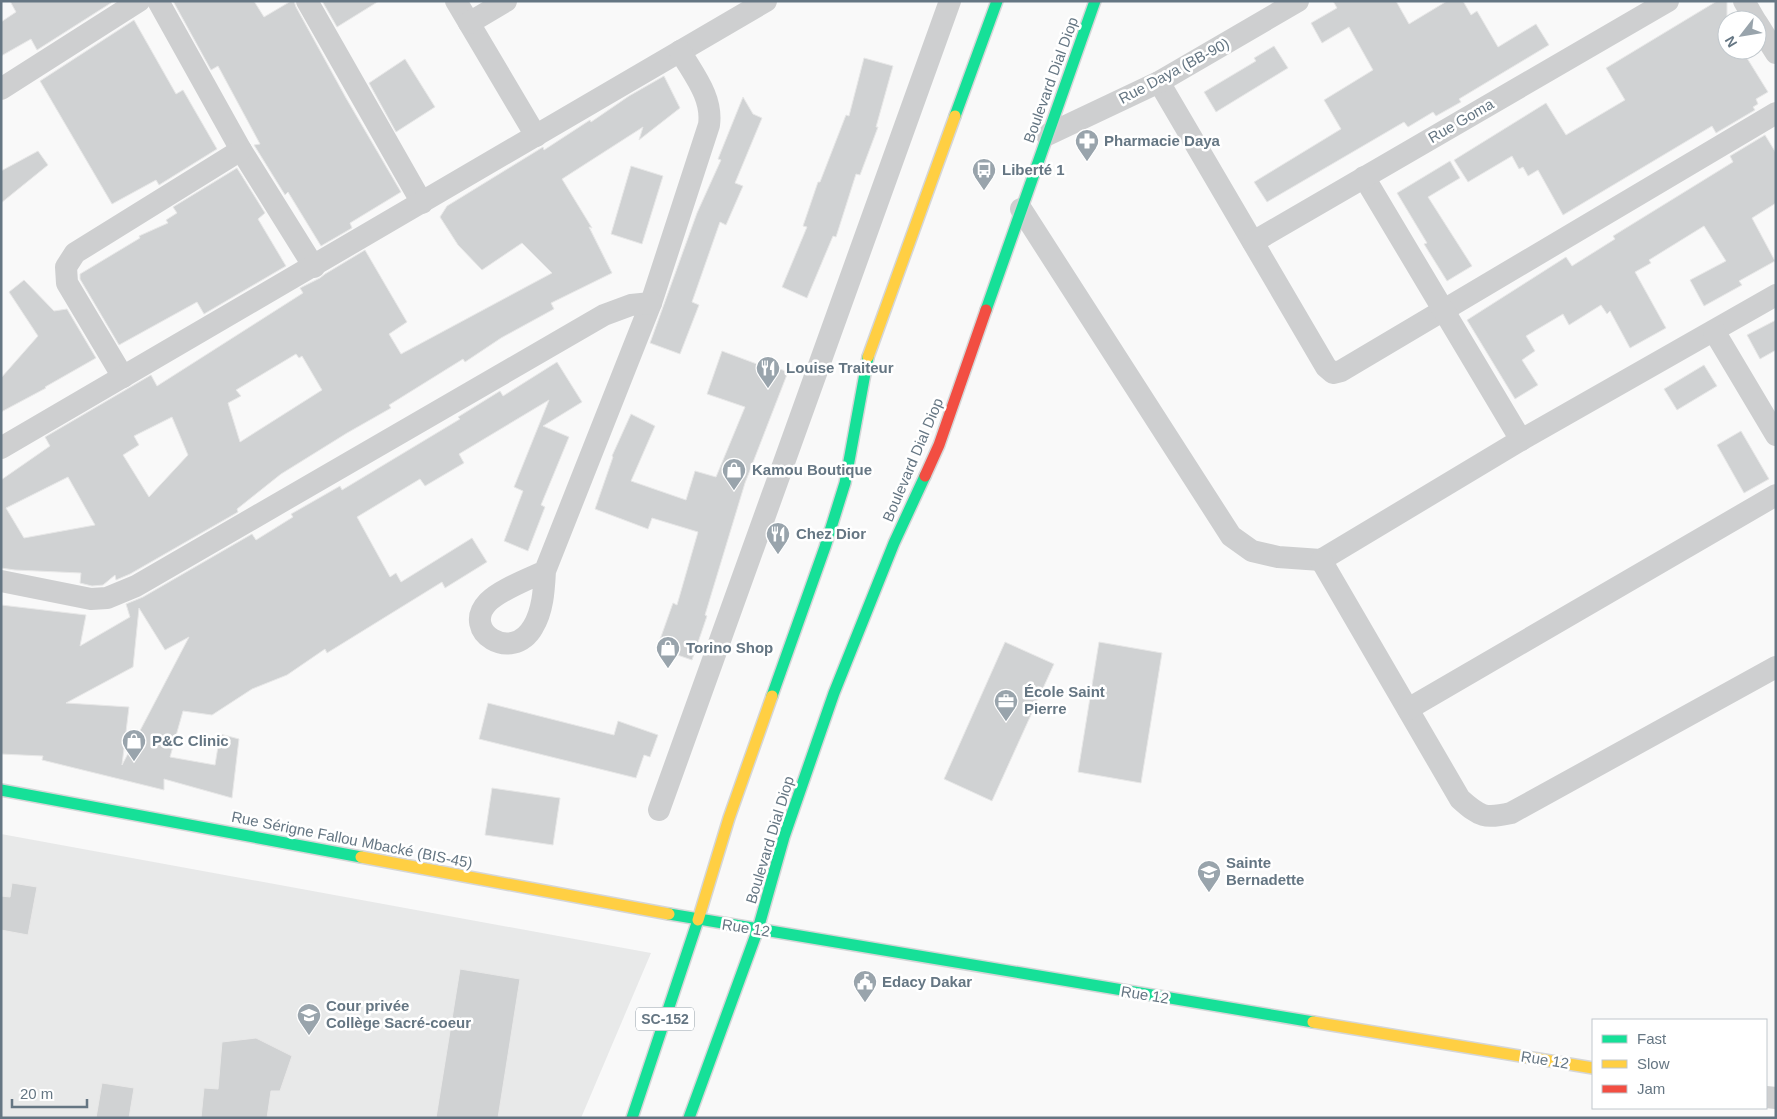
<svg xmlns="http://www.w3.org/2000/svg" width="1777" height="1119" viewBox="0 0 1777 1119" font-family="Helvetica,sans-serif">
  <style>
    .built { fill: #e8e9e9 }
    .building { fill: #d0d2d3; stroke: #e8e8e8; fill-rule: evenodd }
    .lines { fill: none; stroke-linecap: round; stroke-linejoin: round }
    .fast-casing { stroke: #d5d6d7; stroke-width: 14 }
    .slow-casing { stroke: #d5d6d7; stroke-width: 14 }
    .jam-casing { stroke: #d5d6d7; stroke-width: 14 }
    .street { stroke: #cecfd0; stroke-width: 22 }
    .fast { stroke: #16e098; stroke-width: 11 }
    .slow { stroke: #ffcf43; stroke-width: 11 }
    .jam { stroke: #f24e42; stroke-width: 11 }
    .labels { text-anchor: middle; stroke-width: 5; stroke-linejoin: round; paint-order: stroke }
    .shield { fill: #fff; stroke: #939fa8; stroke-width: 1 }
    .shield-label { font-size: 14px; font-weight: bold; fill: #657683 }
    .street-label { font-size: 15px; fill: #657683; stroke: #fff }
    .poi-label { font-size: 15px; font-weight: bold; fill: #657683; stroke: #fff; text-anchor: start }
  </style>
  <rect width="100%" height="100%" fill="#f9f9f9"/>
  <path class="built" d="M1 834 651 953 581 1118H1Z"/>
  <g class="building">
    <path d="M10 1H114L37 50 31 39 1 56V22L16 12Z"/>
    <path d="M173 1H254L264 17 291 1H294L296 7 346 98 401 192 350 223 352 228 321 246 288 192 285 195 254 145 260 144 218 66 211 70Z"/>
    <path d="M322 1H379L337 27Z"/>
    <path d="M1333 1H1396L1409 24 1447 1H1463L1471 15 1477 11 1498 47 1536 24 1549 45 1459 99 1461 102 1436 116 1433 112 1408 127 1404 122 1267 202 1254 182 1341 129 1324 100 1373 70 1349 27 1322 43 1311 23 1337 8Z"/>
    <path d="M1717 1H1727V50H1742L1768 92 1756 99 1758 104 1753 107 1755 110 1716 133 1712 126 1563 215 1538 170 1528 176 1523 167 1519 169 1512 156 1468 182 1454 160 1546 103 1566 135 1625 100 1606 68Z"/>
    <path d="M134 20 176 94 183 90 217 149 159 185 156 180 112 204 40 81Z"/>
    <path d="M1274 46 1288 68 1216 112 1204 92 1256 61 1254 58Z"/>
    <path d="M864 58 893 66 876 127H878L860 175 856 174 836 237 833 236 807 298 782 287 807 227 803 226 818 182H820L846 115 849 116Z"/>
    <path d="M405 59 435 107 396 132 369 83Z"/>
    <path d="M664 76 680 108 639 140 643 127 562 179 592 228 589 227 612 273 551 303 554 309 501 338 465 362 463 359 389 405 391 408 347 433 281 474 237 509 238 512 130 574 116 580 115 575 103 585 92 586 80 583 81 573 15 570 1 568V480L50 446 45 437 151 375 157 386 303 293 300 288 320 278 325 274 365 250 407 322 389 334 401 354 552 273 522 243 482 270 458 245 440 217 447 206 543 147 544 150 590 120 591 122 629 96ZM296 354 299 358 302 356 322 390 240 442 228 403 241 396 236 390ZM172 417 188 455 149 497 123 455 139 445 134 436ZM68 477 95 525 24 538 6 508Z"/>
    <path d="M743 97 753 114 762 118 735 183 743 186 726 225 720 222 692 302 699 305 680 354 650 343 697 213 721 160 718 159Z"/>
    <path d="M1765 135 1776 153V203L1752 218 1775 261 1739 281 1742 285 1704 306 1690 280 1726 261 1704 226 1649 260 1651 263 1635 272 1666 328 1630 348 1610 311 1607 314 1601 305 1569 325 1563 314 1526 336 1535 351 1522 360 1538 385 1515 399 1467 320 1566 257 1572 266 1615 239 1613 236 1733 162 1730 156Z"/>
    <path d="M38 151 48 165 1 203V171Z"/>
    <path d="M1450 161 1460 178 1428 197 1472 266 1447 281 1424 244 1427 243 1397 193Z"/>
    <path d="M631 166 663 176 642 244 611 234Z"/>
    <path d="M237 168 265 213 258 219 286 266 204 314 197 302 119 345 80 279V274L140 238 139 236 168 223 166 220 177 213 173 207Z"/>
    <path d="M24 280 54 311 67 309 96 358 45 387 46 388 1 412V378L38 336 9 292Z"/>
    <path d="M1776 320V350L1760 359 1747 335Z"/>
    <path d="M722 351 765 367 766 364 788 372 745 483 705 615 707 616 692 660 657 648 673 603 677 605 698 532 652 518 648 529 595 509 613 457 612 456 631 414 655 426 631 481 686 500 695 471 716 477 745 407 707 394Z"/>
    <path d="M557 362 582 402 543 426 569 437 541 505 545 507 528 551 504 541 523 491 514 487 549 400 459 454 464 463 425 486 420 479 357 517 390 577 396 573 401 582 472 538 487 562 445 588 442 582 327 653 325 649 287 675 252 689 212 715 183 711 170 757 215 765 220 734 239 739 232 798 164 779V790L42 760 43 756 1 754V605L86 615 80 646 130 617 126 604 143 597 252 534 256 540 293 517 291 514 340 486 342 490 460 419 458 417 500 391 503 396ZM139 608 165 650 189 637 122 765 129 707 66 703 133 667Z"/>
    <path d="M1704 365 1717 386 1677 410 1664 389Z"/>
    <path d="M1741 431 1769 479 1744 493 1717 445Z"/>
    <path d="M1005 642 1054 664 992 801 944 779Z"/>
    <path d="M1099 642 1162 653 1141 783 1078 772Z"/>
    <path d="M488 703 614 735 618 721 658 735 650 757 644 755 636 778 479 739Z"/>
    <path d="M492 788 560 798 553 845 485 835Z"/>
    <path d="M12 883 37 887 28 935 1 930V896L10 897Z"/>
    <path d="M460 969 520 979 498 1118H436Z"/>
    <path d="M256 1038 292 1056 280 1091H271L267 1118H201L204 1088 218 1089 222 1042Z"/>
    <path d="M102 1083 134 1088 129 1118H96Z"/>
  </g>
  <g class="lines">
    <g class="fast-casing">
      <g id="fast">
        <path d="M955 116 997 1"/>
        <path d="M986 310 1095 1"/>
        <path d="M772 696 825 547 845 483 868 357"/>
        <path d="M1 790 361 857"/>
        <path d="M669 914 1313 1022"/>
        <path d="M758 929 784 837 834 693 894 543 925 476"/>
        <path d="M632 1118 698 920"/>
        <path d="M689 1118 758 929"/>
      </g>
    </g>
    <g class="slow-casing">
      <g id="slow">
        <path d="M868 357 955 116"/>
        <path d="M361 857 669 914"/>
        <path d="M698 920 729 818 772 696"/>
        <path d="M1313 1022 1593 1068"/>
      </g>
    </g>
    <g class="jam-casing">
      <path id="jam" d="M925 476 939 445 986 310"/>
    </g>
    <g class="street">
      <path d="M158 1 241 150 314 267"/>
      <path d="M307 1 422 203"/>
      <path d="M456 1 536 136"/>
      <path d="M1744 1 1755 20"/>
      <path d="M469 23 506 1"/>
      <path d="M1757 23 1776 53"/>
      <path d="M1159 82 1326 367 1333 373 1341 371 1776 113"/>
      <path d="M1 89 139 1"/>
      <path d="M1047 135 1159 82 1298 1"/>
      <path d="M1364 177 1521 440"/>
      <path d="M1021 209 1231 536 1252 551 1278 557 1321 560 1521 440 1776 295"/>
      <path d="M1253 242 1668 1"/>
      <path d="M1714 331 1776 435"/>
      <path d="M123 377 67 283 66 267 75 253 241 150"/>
      <path d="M1 448 766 1"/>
      <path d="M1321 560 1460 799C1480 817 1485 819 1511 813L1776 667"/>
      <path d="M545 571C529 579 501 589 488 602 460 631 512 664 533 627 543 611 544 589 545 571L651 303 709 125C713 97 693 74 680 51"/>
      <path d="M1 581 91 599 107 598 136 586 604 315 631 305 651 303"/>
      <path d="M1408 709 1776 495"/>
      <path d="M659 810 950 1"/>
      <path d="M1766 1097 1776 1098"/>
    </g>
    <use href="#fast" class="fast"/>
    <use href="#slow" class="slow"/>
    <use href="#jam" class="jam"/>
  </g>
  <defs>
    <g id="pharmacy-pin" transform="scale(1.25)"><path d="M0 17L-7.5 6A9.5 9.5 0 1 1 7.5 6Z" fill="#99a4ac" stroke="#fff"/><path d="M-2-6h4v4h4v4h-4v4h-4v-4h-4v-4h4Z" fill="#fff"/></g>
    <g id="bus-pin" transform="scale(1.25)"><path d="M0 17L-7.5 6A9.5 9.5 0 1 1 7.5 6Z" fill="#99a4ac" stroke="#fff"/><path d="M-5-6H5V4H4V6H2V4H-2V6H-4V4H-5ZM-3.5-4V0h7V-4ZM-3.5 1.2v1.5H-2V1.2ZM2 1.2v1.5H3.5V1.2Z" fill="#fff"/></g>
    <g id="restaurant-pin" transform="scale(1.25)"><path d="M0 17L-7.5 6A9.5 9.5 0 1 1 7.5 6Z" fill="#99a4ac" stroke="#fff"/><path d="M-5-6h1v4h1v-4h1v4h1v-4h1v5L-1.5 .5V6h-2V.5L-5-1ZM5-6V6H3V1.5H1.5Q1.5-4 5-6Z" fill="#fff"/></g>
    <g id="shop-pin" transform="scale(1.25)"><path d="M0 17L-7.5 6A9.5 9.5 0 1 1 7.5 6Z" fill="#99a4ac" stroke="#fff"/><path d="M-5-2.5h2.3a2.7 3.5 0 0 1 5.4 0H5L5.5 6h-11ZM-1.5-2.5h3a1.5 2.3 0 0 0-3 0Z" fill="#fff"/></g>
    <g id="office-pin" transform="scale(1.25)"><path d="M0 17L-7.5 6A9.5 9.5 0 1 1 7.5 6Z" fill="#99a4ac" stroke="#fff"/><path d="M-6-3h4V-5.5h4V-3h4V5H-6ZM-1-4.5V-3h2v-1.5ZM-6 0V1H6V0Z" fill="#fff"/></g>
    <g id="school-pin" transform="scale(1.25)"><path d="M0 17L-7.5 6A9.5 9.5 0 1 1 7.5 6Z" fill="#99a4ac" stroke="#fff"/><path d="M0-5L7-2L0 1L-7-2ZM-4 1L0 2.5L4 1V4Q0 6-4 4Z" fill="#fff"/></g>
    <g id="civic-pin" transform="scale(1.25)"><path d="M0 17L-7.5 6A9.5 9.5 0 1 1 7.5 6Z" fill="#99a4ac" stroke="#fff"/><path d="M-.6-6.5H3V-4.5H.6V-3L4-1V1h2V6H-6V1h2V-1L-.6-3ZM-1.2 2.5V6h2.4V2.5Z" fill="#fff"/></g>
  </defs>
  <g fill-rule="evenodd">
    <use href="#pharmacy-pin" x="1087" y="141"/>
    <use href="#bus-pin" x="984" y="170"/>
    <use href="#restaurant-pin" x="768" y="368"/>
    <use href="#shop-pin" x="734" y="470"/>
    <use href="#restaurant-pin" x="778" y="534"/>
    <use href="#shop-pin" x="668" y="648"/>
    <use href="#office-pin" x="1006" y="701"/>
    <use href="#shop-pin" x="134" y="741"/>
    <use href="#school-pin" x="1209" y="872"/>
    <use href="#civic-pin" x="865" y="982"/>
    <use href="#school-pin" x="309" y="1015"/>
  </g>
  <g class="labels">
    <rect class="shield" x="636" y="1007.5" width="58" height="23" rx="4"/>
    <g class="shield-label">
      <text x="665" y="1024">SC-152</text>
    </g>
    <g class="street-label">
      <text transform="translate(1174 71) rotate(-28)" y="5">Rue Daya (BB-90)</text>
      <text transform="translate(1051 80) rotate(-70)" y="5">Boulevard Dial Diop</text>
      <text transform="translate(1461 121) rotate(-30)" y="5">Rue Goma</text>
      <text transform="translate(913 460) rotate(-67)" y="5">Boulevard Dial Diop</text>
      <text transform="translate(352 840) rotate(11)" y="5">Rue Sérigne Fallou Mbacké (BIS-45)</text>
      <text transform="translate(770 840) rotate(-73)" y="5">Boulevard Dial Diop</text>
      <text transform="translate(746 928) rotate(9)" y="5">Rue 12</text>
      <text transform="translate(1145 995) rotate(9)" y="5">Rue 12</text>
      <text transform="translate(1545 1060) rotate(9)" y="5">Rue 12</text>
    </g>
    <g class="poi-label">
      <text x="1104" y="146">Pharmacie Daya</text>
      <text x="1002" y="175">Liberté 1</text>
      <text x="786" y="373">Louise Traiteur</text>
      <text x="752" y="475">Kamou Boutique</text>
      <text x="796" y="539">Chez Dior</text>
      <text x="686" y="653">Torino Shop</text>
      <text x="1024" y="697">École Saint<tspan x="1024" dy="17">Pierre</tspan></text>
      <text x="152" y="746">P&amp;C Clinic</text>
      <text x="1226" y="868">Sainte<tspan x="1226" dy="17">Bernadette</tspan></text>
      <text x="882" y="987">Edacy Dakar</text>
      <text x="326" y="1011">Cour privée<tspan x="326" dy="17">Collège Sacré-coeur</tspan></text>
    </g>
  </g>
  <rect width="1777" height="1119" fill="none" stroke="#657683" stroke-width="5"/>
  <rect x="1592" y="1019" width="175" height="90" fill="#ffffff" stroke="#c1c8cd"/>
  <rect x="1602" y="1035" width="25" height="8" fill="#16e098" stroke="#c1c8cd"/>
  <text x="1637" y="1044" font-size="15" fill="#657683">Fast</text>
  <rect x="1602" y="1060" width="25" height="8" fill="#ffcf43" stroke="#c1c8cd"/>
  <text x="1637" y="1069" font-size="15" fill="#657683">Slow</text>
  <rect x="1602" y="1085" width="25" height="8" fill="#f24e42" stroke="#c1c8cd"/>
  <text x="1637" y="1094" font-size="15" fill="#657683">Jam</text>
  <g transform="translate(1742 35) rotate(239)"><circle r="24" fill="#ffffff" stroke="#c1c8cd"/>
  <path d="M0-4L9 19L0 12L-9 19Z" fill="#99a4ac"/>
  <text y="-8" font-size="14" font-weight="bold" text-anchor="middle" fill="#657683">N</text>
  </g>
  <path d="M12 1099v8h75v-8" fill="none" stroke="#657683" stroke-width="2.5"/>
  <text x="20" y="1099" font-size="15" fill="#657683" stroke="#ffffff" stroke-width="4" paint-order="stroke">20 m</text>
</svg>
